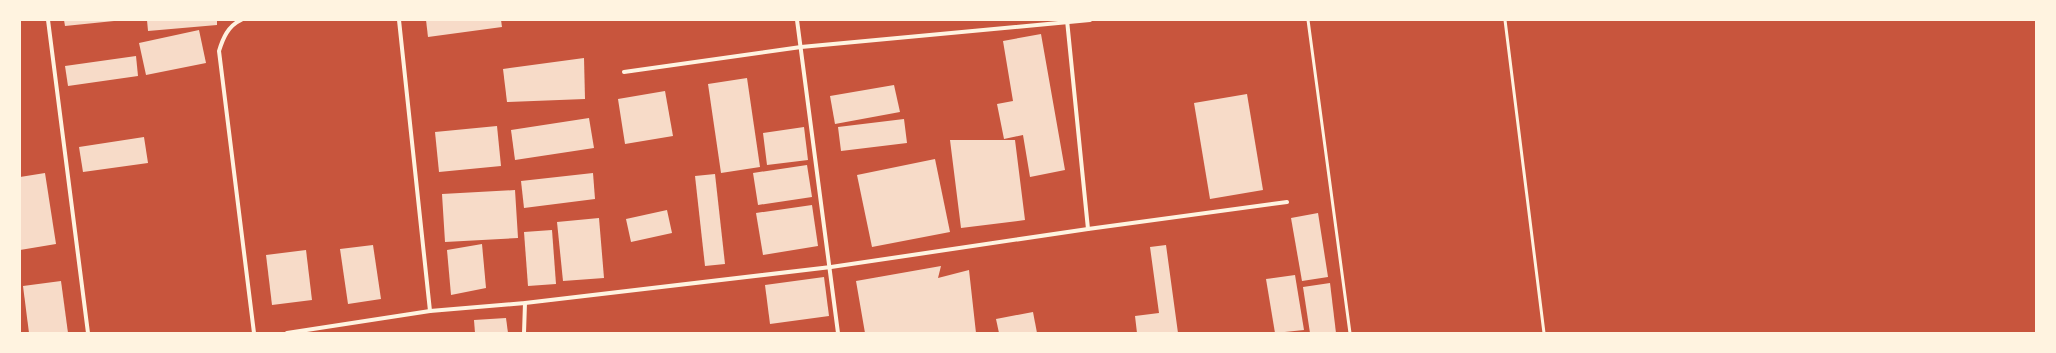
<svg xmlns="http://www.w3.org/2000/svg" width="2056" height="353" viewBox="0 0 2056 353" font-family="Arial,sans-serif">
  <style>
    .building { fill: #f7dbc8 }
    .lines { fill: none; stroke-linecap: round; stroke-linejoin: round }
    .service { stroke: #fff3e0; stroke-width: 3 }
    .minor { stroke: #fff3e0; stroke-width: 4 }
  </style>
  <rect width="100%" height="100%" fill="#c8553d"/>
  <g class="building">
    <path d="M64 20H114V21L65 26Z"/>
    <path d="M147 20H217V25L148 31Z"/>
    <path d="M426 20H501L502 27 428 37Z"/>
    <path d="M199 30 206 63 146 75 139 43Z"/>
    <path d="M1041 34 1065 170 1030 177 1023 135 1004 139 997 104 1013 101 1003 41Z"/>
    <path d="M136 56 138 76 68 86 65 66Z"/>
    <path d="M584 58 585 99 507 102 503 69Z"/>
    <path d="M747 78 760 167 721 173 708 84Z"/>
    <path d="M894 85 900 112 835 124 830 96Z"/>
    <path d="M665 91 673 136 625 144 618 99Z"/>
    <path d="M1247 94 1263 190 1210 199 1194 103Z"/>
    <path d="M589 118 594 148 515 160 511 130Z"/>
    <path d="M904 119 907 143 841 151 838 127Z"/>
    <path d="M497 126 501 166 439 172 435 132Z"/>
    <path d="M804 127 808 160 767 165 763 133Z"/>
    <path d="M144 137 148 163 83 172 79 147Z"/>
    <path d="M950 140H1015L1025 220 961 228Z"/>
    <path d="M935 159 950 232 872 247 857 175Z"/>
    <path d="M807 165 812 197 758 205 753 173Z"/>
    <path d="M45 173 56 244 20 250V177Z"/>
    <path d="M593 173 595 199 524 208 521 181Z"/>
    <path d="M715 174 725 264 705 266 695 176Z"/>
    <path d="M515 190 518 238 445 242 442 194Z"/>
    <path d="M812 205 818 246 763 255 756 213Z"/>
    <path d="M667 210 672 233 631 242 626 219Z"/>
    <path d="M1318 213 1328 277 1302 281 1291 218Z"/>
    <path d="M599 218 604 278 563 281 557 222Z"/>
    <path d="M552 230 556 284 528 286 524 232Z"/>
    <path d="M482 244 486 288 451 295 447 250Z"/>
    <path d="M373 245 381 299 348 304 340 249Z"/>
    <path d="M1166 245 1178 333H1137L1135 316 1159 313 1150 247Z"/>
    <path d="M306 250 312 300 272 305 266 255Z"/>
    <path d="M941 266 938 278 969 270 976 333H865L856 281Z"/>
    <path d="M1295 275 1304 330 1275 333 1266 279Z"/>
    <path d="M824 277 829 316 770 324 765 285Z"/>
    <path d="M61 281 68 333H29L23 286Z"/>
    <path d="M1330 283 1336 333H1310L1303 287Z"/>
    <path d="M1033 312 1037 333H999L996 319Z"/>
    <path d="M506 318 508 333H475L474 320Z"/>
  </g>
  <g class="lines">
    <g class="service">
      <path d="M1308 20 1350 333"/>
      <path d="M1505 20 1544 333"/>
    </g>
    <g class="minor">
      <path d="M48 20 88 333"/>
      <path d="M241 20C228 26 223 38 219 51L254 333"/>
      <path d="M399 20 430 311"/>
      <path d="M797 20 838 333"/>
      <path d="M1067 20 1088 229"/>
      <path d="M624 72 801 47 1090 20"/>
      <path d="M287 333 430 311 525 303 831 267 1088 229 1287 202"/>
      <path d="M524 333 525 303"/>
    </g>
  </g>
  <rect width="2056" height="353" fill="none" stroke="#fff3e0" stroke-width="42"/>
</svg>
